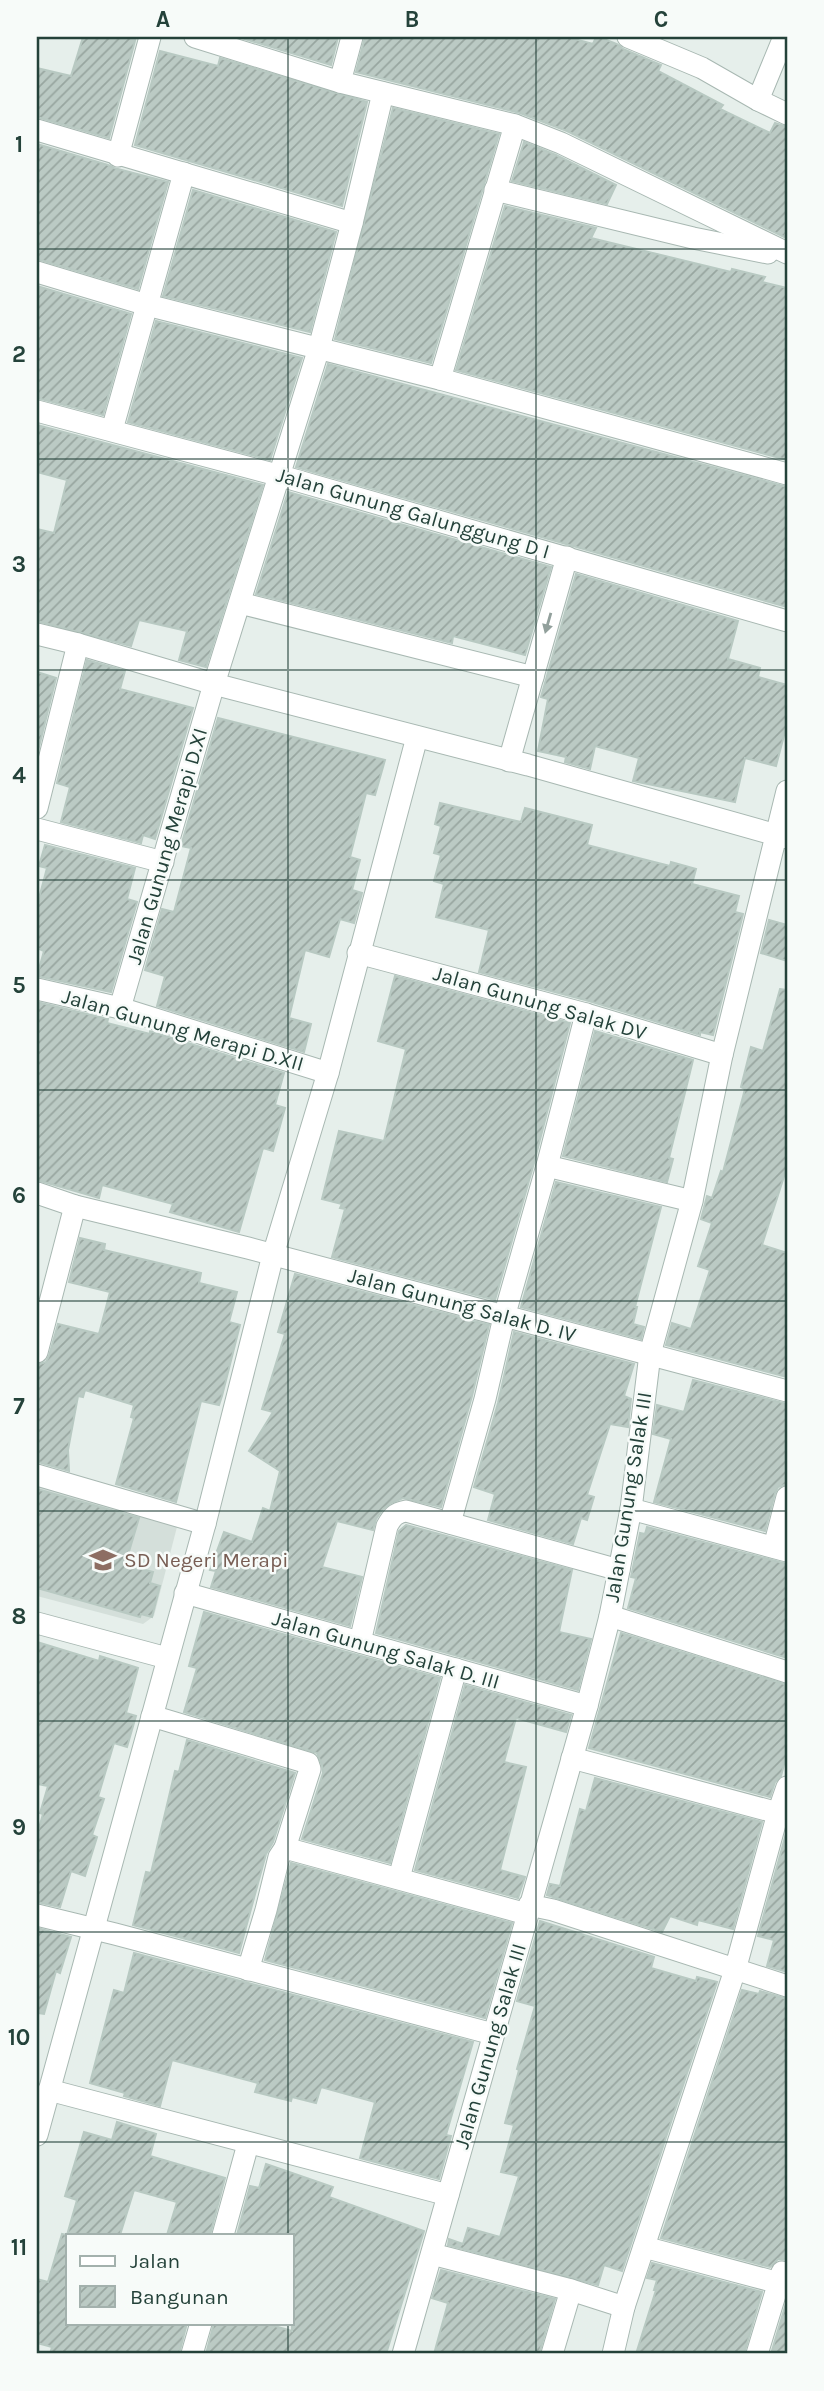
<svg xmlns="http://www.w3.org/2000/svg" width="824" height="2391" viewBox="0 0 824 2391" font-family="Karla,sans-serif">
  <style>
    .built { fill: #d4dfda }
    .building { fill: url(#building-hatch); stroke: #b8c9c2; stroke-width: 2 }
    .lines { fill: none; stroke-linecap: round; stroke-linejoin: round }
    .minor-casing { stroke: #a8b8b2; stroke-width: 23 }
    .minor { stroke: #fff; stroke-width: 21 }
    .oneway { fill: #92a09c }
    .grid { fill: none; stroke: #24423a; stroke-width: 2; stroke-opacity: 0.55 }
    .labels { text-anchor: middle; stroke-width: 5; stroke-linejoin: round; paint-order: stroke }
    .street-label { font-size: 21px; fill: #24423a; stroke: #f7fbf9 }
    .education-label { font-size: 21px; fill: #785e54; stroke: #f7fbf9; text-anchor: start }
    .neatline { fill: none; stroke: #24423a; stroke-width: 2.5 }
    .grid-label { font-size: 23px; text-anchor: middle; font-weight: bold; fill: #24423a }
  </style>
  <defs>
    <pattern id="building-hatch" width="6" height="6" patternUnits="userSpaceOnUse" patternTransform="scale(1.75)"><rect width="6" height="6" fill="#bbcac4"/><path d="M-1 1l2-2M0 6l6-6M5 7l2-2" fill="none" stroke="#98a6a0"/></pattern>
  </defs>
  <rect width="100%" height="100%" fill="#e6efeb"/>
  <path class="built" d="M37 1481 178 1523 154 1616 143 1624 37 1596Z"/>
  <g class="building">
    <path d="M83 37H136L109 138 37 117V68L71 76Z"/>
    <path d="M238 37H338L331 65Z"/>
    <path d="M365 37H567L593 44 596 37H599L617 44 623 49 661 65 658 71 723 105 720 109 770 133 775 123 787 127V231L784 237 567 131 520 113 356 72Z"/>
    <path d="M160 51 218 66 220 58 367 102 342 206 135 145Z"/>
    <path d="M393 108 499 134 431 363 335 339Z"/>
    <path d="M524 142 556 155 616 185 607 204 512 181Z"/>
    <path d="M37 144 108 165 114 168 168 182 138 289 37 259Z"/>
    <path d="M193 190 336 232 310 332 163 296Z"/>
    <path d="M505 206 596 228 591 238 731 272 732 269 765 277 762 282 787 288V460L456 370Z"/>
    <path d="M37 286 131 314 103 415 37 398Z"/>
    <path d="M156 321 302 358 270 460 128 422Z"/>
    <path d="M328 364 787 487V607L296 467Z"/>
    <path d="M37 425 263 485 206 667 179 660 187 631 139 620 131 646 37 621V529L54 533 67 480 37 472Z"/>
    <path d="M288 492 551 567 525 655 453 636 452 643 256 594Z"/>
    <path d="M576 574 738 621 728 659 760 668 758 677 787 685V724L776 766 745 758 735 802 633 781 639 758 595 746 590 769 565 762 566 757 538 751 548 699 541 697Z"/>
    <path d="M87 660 125 671 120 689 193 708 155 839 143 835 141 843 61 822 70 787 57 783Z"/>
    <path d="M37 672 56 678 37 755Z"/>
    <path d="M218 718 385 760 375 795 366 793 350 857 360 860 352 890 362 893 354 923 340 919 329 957 305 950 289 1018 311 1024 304 1052 157 1006 165 976 145 970 162 909 174 912 191 848 181 846Z"/>
    <path d="M440 803 521 822 525 808 592 825 587 845 670 866 671 862 696 869 692 884 739 896 735 912 743 914 713 1035 700 1032V1035L589 1001 479 972 489 930 436 917 444 884 434 881 441 855 434 853 441 826 435 824Z"/>
    <path d="M45 845 135 868 127 899 137 902 111 992 37 976 44 951 37 948V906L47 868 39 866Z"/>
    <path d="M769 920 787 925V961L761 953Z"/>
    <path d="M395 976 570 1023 534 1163 495 1300 332 1257 345 1209 340 1208 342 1204 322 1199 339 1131 384 1141 406 1049 378 1041Z"/>
    <path d="M780 989 787 990V1167L762 1245 787 1253V1377L666 1345 672 1323 691 1329 710 1270 698 1266 712 1223 701 1219 707 1196 712 1198 721 1171 723 1172 745 1089 741 1087 751 1047 763 1051Z"/>
    <path d="M37 1002 108 1019 107 1023 150 1034V1031L284 1073 275 1105 285 1108 273 1151 263 1148 239 1232 170 1212 173 1204 102 1185 99 1198 37 1180Z"/>
    <path d="M595 1031 693 1060 669 1158 673 1159 667 1182 563 1156Z"/>
    <path d="M556 1182 661 1207 635 1307H637L633 1324 644 1327 641 1339 521 1307Z"/>
    <path d="M80 1238 105 1244 104 1250 201 1273 199 1283 237 1292 229 1322 240 1325 222 1396 219 1405 201 1401 176 1502 116 1484 134 1418 131 1417 134 1405 85 1390 83 1397 78 1396 68 1450 69 1471 38 1462 37 1365 46 1362 49 1356 58 1324 99 1334 110 1292 69 1282Z"/>
    <path d="M295 1274 489 1325 472 1396 441 1507 403 1498 391 1503 383 1509 376 1519 373 1530 337 1521 322 1567 362 1577 350 1626 211 1587 216 1571 210 1570 224 1532 252 1542 263 1508 270 1511 280 1471 249 1451 273 1412 262 1409 285 1334 278 1332Z"/>
    <path d="M514 1332 634 1364 624 1396 631 1399 628 1427 610 1424 587 1495 594 1497 587 1520 581 1518 573 1544 488 1520 495 1494 474 1487 498 1403Z"/>
    <path d="M693 1380 787 1404V1484L778 1487 775 1493 765 1531 654 1502 671 1439 653 1434 657 1405 684 1412Z"/>
    <path d="M37 1489 139 1518 125 1565 153 1572 150 1583 160 1586 152 1617 141 1614 140 1617 37 1588Z"/>
    <path d="M406 1525 572 1570 559 1632 591 1639 578 1690 376 1633 399 1531Z"/>
    <path d="M647 1527 787 1564V1658L628 1608 636 1578 631 1577 639 1538 640 1533 645 1534Z"/>
    <path d="M204 1612 440 1678 390 1863 302 1839 323 1773 322 1765 317 1753 184 1712 197 1668 189 1666Z"/>
    <path d="M621 1633 787 1685V1753L781 1776 775 1782 770 1797 589 1748Z"/>
    <path d="M37 1642 99 1661 100 1656 138 1668 126 1713 136 1716 127 1747 114 1743 98 1797 104 1799 92 1835 97 1837 85 1876 71 1871 60 1907 37 1902V1835L43 1814 40 1813 48 1786 37 1784Z"/>
    <path d="M465 1685 571 1715 566 1732 516 1718 504 1762 526 1767 500 1870 525 1877 518 1898 415 1870Z"/>
    <path d="M187 1740 295 1773 273 1842 266 1854 239 1953 133 1925 146 1872 151 1873 175 1771 179 1772Z"/>
    <path d="M595 1778 762 1822 733 1929 698 1920 697 1925 670 1916 662 1932 547 1895 550 1884 560 1886 580 1809 586 1811Z"/>
    <path d="M787 1830V1972L767 1966 774 1940 758 1936Z"/>
    <path d="M291 1863 512 1923 485 2018 265 1960Z"/>
    <path d="M540 1921 654 1957 651 1968 696 1981 697 1977 717 1982 622 2271 604 2265 598 2285 448 2245 449 2239 463 2244 468 2228 500 2237 519 2176 501 2172 514 2125 505 2123 519 2070 517 2069 535 2006 517 2001Z"/>
    <path d="M37 1928 71 1937 60 1973 56 1971 44 2014 37 2013Z"/>
    <path d="M134 1953 473 2042 446 2135 451 2136 439 2179 360 2158 375 2102 321 2087 316 2103 292 2097 291 2101 255 2092 258 2083 172 2060 160 2106 124 2096 125 2093 90 2083 114 1990 124 1993Z"/>
    <path d="M742 1990 759 1994 760 1991 787 1999V2260L778 2259 770 2267 661 2238Z"/>
    <path d="M117 2122 156 2134 150 2156 225 2178 210 2235H167L177 2202 134 2190 120 2235H68V2323H187L179 2354H50L52 2347 37 2343V2279L48 2282 62 2234 67 2235 77 2200 65 2196 84 2132 112 2140Z"/>
    <path d="M266 2164 333 2187 329 2197 424 2231 386 2354H206L214 2323H264L292 2331V2235H237L250 2186 259 2188Z"/>
    <path d="M652 2263 762 2292 744 2354H636L656 2290H654L657 2280 647 2278Z"/>
    <path d="M441 2270 555 2299 539 2354H434L448 2303 432 2298Z"/>
    <path d="M787 2300V2354H771Z"/>
  </g>
  <g class="lines">
    <g class="minor-casing">
      <g id="minor">
        <path d="M195 37 340 82 515 125 561 143 787 253"/>
        <path d="M628 37 702 68 758 100 787 114"/>
        <path d="M340 82 352 37"/>
        <path d="M758 100 784 37"/>
        <path d="M37 130 352 223"/>
        <path d="M118 156 150 37"/>
        <path d="M495 190 693 238 768 253"/>
        <path d="M37 272 147 305 440 379 515 125"/>
        <path d="M440 379 787 474"/>
        <path d="M37 411 281 476 787 621"/>
        <path d="M112 430 184 173"/>
        <path d="M240 603 533 677"/>
        <path d="M37 634 78 644 214 684 528 765 787 838"/>
        <path d="M509 761 567 557"/>
        <path d="M37 808 78 644"/>
        <path d="M37 829 163 862"/>
        <path d="M358 953 586 1014 722 1055"/>
        <path d="M37 989 120 1008 328 1073"/>
        <path d="M120 1008 214 684 319 348 352 223 383 93"/>
        <path d="M547 1166 692 1201"/>
        <path d="M37 1193 75 1206 248 1248 787 1391"/>
        <path d="M37 1352 75 1206"/>
        <path d="M37 1475 205 1524"/>
        <path d="M631 1509 787 1551"/>
        <path d="M450 1523 485 1399 504 1317 547 1166 586 1014"/>
        <path d="M774 1547 787 1497"/>
        <path d="M185 1593 587 1706"/>
        <path d="M610 1616 787 1672"/>
        <path d="M37 1623 167 1658"/>
        <path d="M360 1642 387 1526C392 1517 395 1513 406 1511L619 1570"/>
        <path d="M152 1716 308 1763 310 1769 285 1848 527 1914"/>
        <path d="M572 1758 778 1813"/>
        <path d="M399 1878 456 1669"/>
        <path d="M529 1905 553 1910 787 1986"/>
        <path d="M37 1915 115 1934 493 2034"/>
        <path d="M248 1970 266 1910 279 1857 285 1848"/>
        <path d="M49 2090 448 2195"/>
        <path d="M37 2135 205 1524 273 1255 328 1073 417 737"/>
        <path d="M223 2235 248 2144"/>
        <path d="M644 2247 779 2283"/>
        <path d="M432 2254 571 2290 624 2307"/>
        <path d="M192 2354 201 2323"/>
        <path d="M403 2354 587 1706 610 1616 631 1509 650 1354 692 1201 722 1055 787 791"/>
        <path d="M552 2354 571 2290"/>
        <path d="M613 2354 624 2307 735 1970 778 1813 787 1787"/>
        <path d="M757 2354 782 2272"/>
      </g>
    </g>
    <use href="#minor" class="minor"/>
  </g>
  <defs><path id="oneway-solid" d="M-6-.8H1V-3.2L6.5 0L1 3.2V.8H-6Z" transform="scale(1.75)"/></defs>
  <use class="oneway" href="#oneway-solid" transform="translate(548 623) rotate(106)"/>
  <path class="grid" d="M288 37V2235M536 37V2354M37 249H787M37 459H787M37 670H787M37 880H787M37 1090H787M37 1301H787M37 1511H787M37 1721H787M37 1932H787M37 2142H787M288 2323V2354"/>
  <defs>
    <g id="school-bare" transform="scale(2.1)"><path d="M0-5L7-2L0 1L-7-2ZM-4 1L0 2.5L4 1V4Q0 6-4 4Z" fill="#8d6e63" stroke="#f7fbf9" stroke-width="2.5" paint-order="stroke"/></g>
  </defs>
  <g fill-rule="evenodd">
    <use href="#school-bare" x="103" y="1560"/>
  </g>
  <g class="labels">
    <g class="street-label">
      <text transform="translate(413 513) rotate(16)" y="7">Jalan Gunung Galunggung D I</text>
      <text transform="translate(167 846) rotate(-74)" y="7">Jalan Gunung Merapi D.XI</text>
      <text transform="translate(540 1003) rotate(16)" y="7">Jalan Gunung Salak DV</text>
      <text transform="translate(183 1030) rotate(16)" y="7">Jalan Gunung Merapi D.XII</text>
      <text transform="translate(462 1305) rotate(15)" y="7">Jalan Gunung Salak D. IV</text>
      <text transform="translate(628 1497) rotate(-81)" y="7">Jalan Gunung Salak III</text>
      <text transform="translate(386 1650) rotate(16)" y="7">Jalan Gunung Salak D. III</text>
      <text transform="translate(490 2046) rotate(-74)" y="7">Jalan Gunung Salak III</text>
    </g>
    <g class="education-label">
      <text x="124" y="1567">SD Negeri Merapi</text>
    </g>
  </g>
  <rect width="824" height="2391" fill="none" stroke="#f7fbf9" stroke-width="77"/>
  <rect x="66" y="2234" width="228" height="91" fill="#f7fbf9" stroke="#a3b1ad" stroke-width="2"/>
  <rect x="80" y="2256" width="35" height="10" fill="#ffffff" stroke="#a3b1ad" stroke-width="2"/>
  <text x="130" y="2268" font-size="21" fill="#24423a">Jalan</text>
  <rect x="80" y="2286" width="35" height="21" fill="url(#building-hatch)" stroke="#a3b1ad" stroke-width="2"/>
  <text x="130" y="2304" font-size="21" fill="#24423a">Bangunan</text>
  <rect x="38" y="38" width="748" height="2314" class="neatline"/>
  <g class="grid-label">
    <text x="163" y="27">A</text>
    <text x="412" y="27">B</text>
    <text x="661" y="27">C</text>
    <text x="19" y="152">1</text>
    <text x="19" y="362">2</text>
    <text x="19" y="572">3</text>
    <text x="19" y="783">4</text>
    <text x="19" y="993">5</text>
    <text x="19" y="1203">6</text>
    <text x="19" y="1414">7</text>
    <text x="19" y="1624">8</text>
    <text x="19" y="1835">9</text>
    <text x="19" y="2045">10</text>
    <text x="19" y="2255">11</text>
  </g>
</svg>
